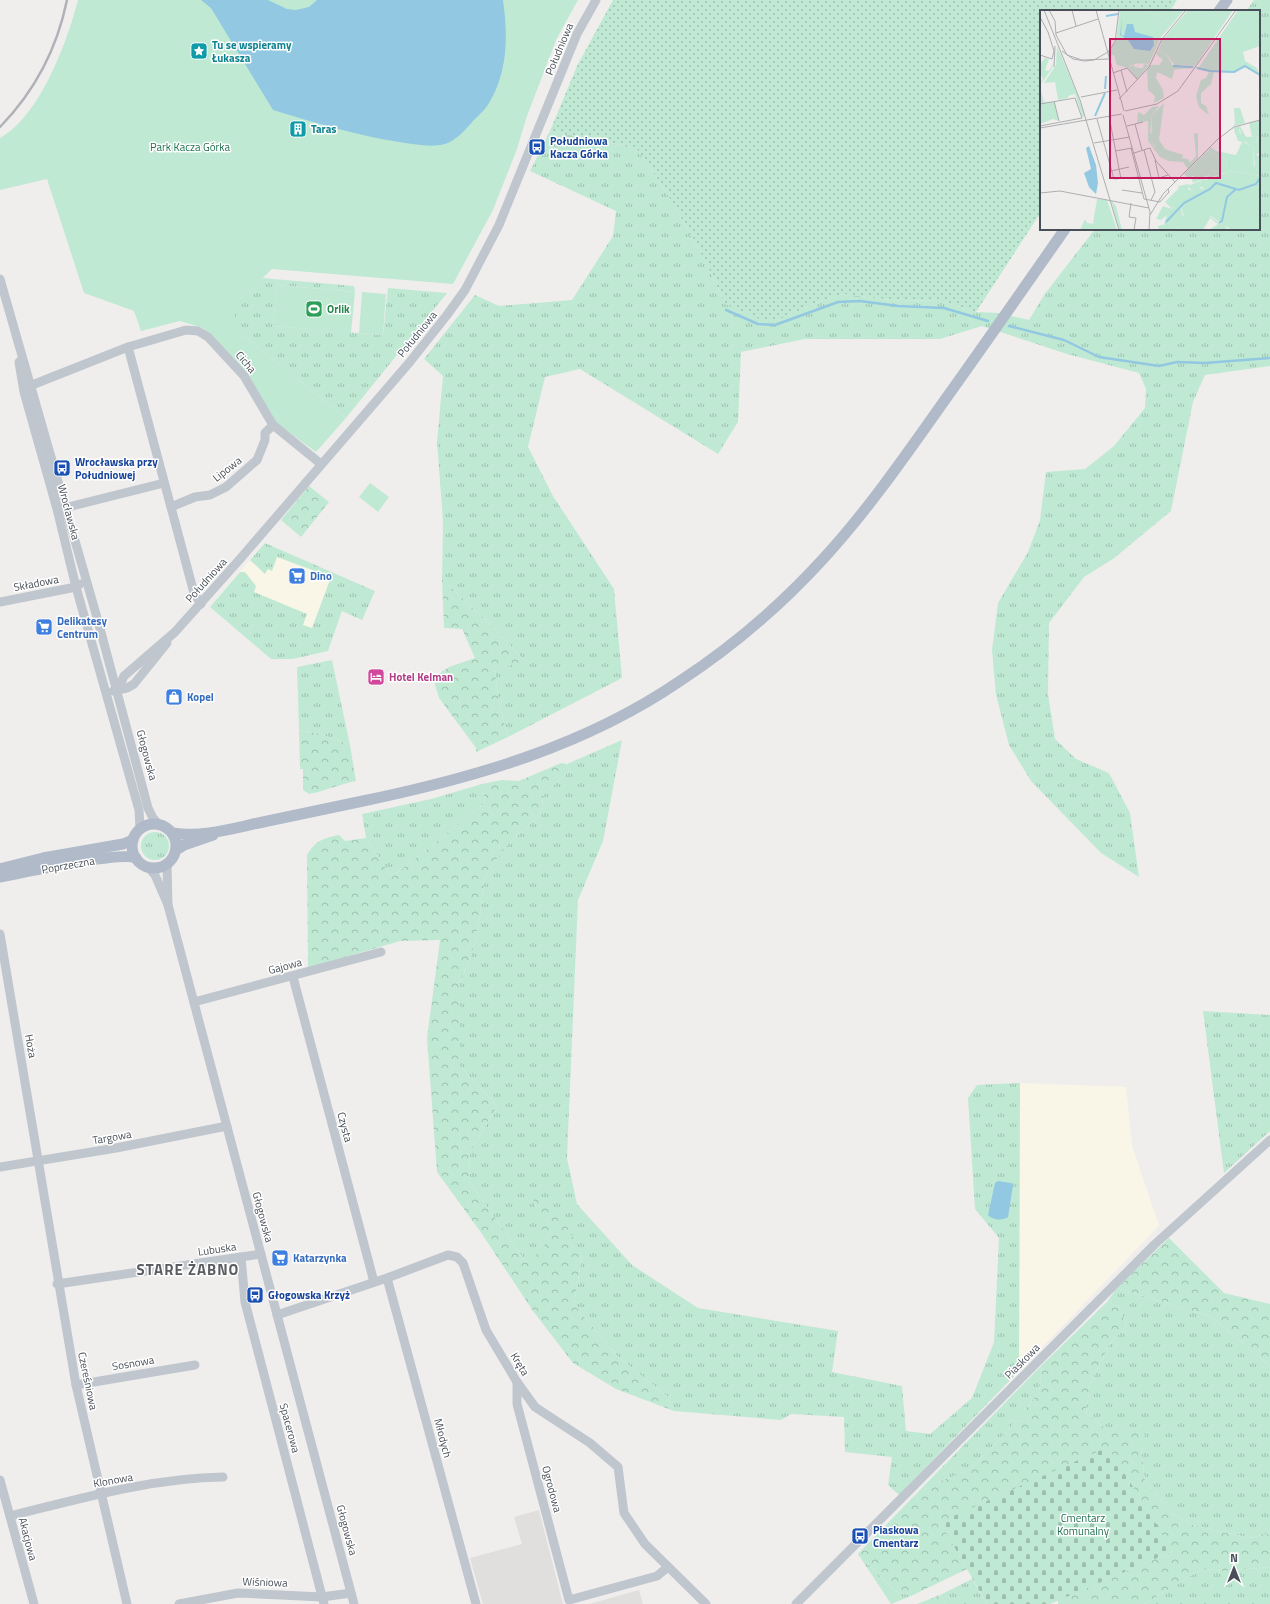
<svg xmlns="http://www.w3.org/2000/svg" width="1270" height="1604" viewBox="0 0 1270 1604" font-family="'Titillium Web',sans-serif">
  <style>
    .commercial { fill: #f9f6e8 }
    .education { fill: #e1dfde }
    .grass { fill: url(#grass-tufts) }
    .forest { fill: url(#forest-crowns) }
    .cemetery { fill: url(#cemetery-stones) }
    .park { fill: #c0e9d4 }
    .garden { fill: url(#garden-dots) }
    .water { fill: #92c8e1 }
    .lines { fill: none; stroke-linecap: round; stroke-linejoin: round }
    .stream { stroke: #92c8e1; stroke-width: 2.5 }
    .minor { stroke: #c0c6ce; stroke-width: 9 }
    .major { stroke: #b0bac9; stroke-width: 11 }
    .rail { stroke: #b0b2b7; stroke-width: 2.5 }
    .labels { text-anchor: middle; stroke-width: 3; stroke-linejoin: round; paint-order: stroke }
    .culture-label { font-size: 11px; font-weight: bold; fill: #0d838f; stroke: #fff; text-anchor: start }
    .street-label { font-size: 11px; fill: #484f58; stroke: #fff }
    .transit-label { font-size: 11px; font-weight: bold; fill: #164399; stroke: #fff; text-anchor: start }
    .park-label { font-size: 11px; fill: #217151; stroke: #fff }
    .leisure-label { font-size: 11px; font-weight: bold; fill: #27864d; stroke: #fff; text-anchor: start }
    .shop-label { font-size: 11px; font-weight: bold; fill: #366cbe; stroke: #fff; text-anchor: start }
    .hotel-label { font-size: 11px; font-weight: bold; fill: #b23c85; stroke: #fff; text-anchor: start }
    .district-label { font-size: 15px; font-weight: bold; letter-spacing: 1px; fill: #5b5d61; stroke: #fff }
    .inset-river { fill: none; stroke: #92c8e1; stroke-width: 2 }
    .inset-road { fill: none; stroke: #adaeb1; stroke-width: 1 }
    .view { fill: #c2185b; fill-opacity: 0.15; stroke: #c2185b; stroke-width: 2 }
    .inset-edge { fill: none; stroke: #484f58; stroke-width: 2 }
  </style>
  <defs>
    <pattern id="grass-tufts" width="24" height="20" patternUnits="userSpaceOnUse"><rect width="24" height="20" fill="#c0e9d4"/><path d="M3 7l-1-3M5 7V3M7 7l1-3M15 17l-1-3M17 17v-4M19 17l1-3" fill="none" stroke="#9ebfaf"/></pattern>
    <pattern id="forest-crowns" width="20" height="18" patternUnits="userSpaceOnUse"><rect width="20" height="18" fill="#c0e9d4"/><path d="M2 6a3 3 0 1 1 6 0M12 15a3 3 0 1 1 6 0" fill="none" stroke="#9ebfaf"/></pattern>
    <pattern id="cemetery-stones" width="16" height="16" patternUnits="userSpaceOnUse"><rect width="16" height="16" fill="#c0e9d4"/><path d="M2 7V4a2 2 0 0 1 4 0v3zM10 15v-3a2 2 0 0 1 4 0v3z" fill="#9ebfaf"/></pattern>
    <pattern id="garden-dots" width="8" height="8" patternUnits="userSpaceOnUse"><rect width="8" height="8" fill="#c0e9d4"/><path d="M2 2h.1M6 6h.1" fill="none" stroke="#9ebfaf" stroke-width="1.8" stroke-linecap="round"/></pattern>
  </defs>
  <rect width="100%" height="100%" fill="#f0eeed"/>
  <g class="commercial">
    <path d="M265 543 345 578 323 640 217 598Z"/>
    <path d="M1020 1083 1126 1087 1132 1146 1159 1226 1019 1371Z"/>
  </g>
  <g class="education">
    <path d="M539 1510 563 1604H483L470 1558 522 1544 514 1517Z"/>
    <path d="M639 1590 643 1604H589Z"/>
  </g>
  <g class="grass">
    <path d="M1254 0H1270V366L1205 375 1193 402 1171 511 1113 559 1084 577 1049 623 1048 694 1055 739 1076 759 1109 773 1130 813 1139 877 1101 853 1031 781 1009 745 996 695 992 650 998 603 1028 552 1040 520 1046 472 1085 469 1114 446 1145 408 1146 389 1139 373 1067 354 982 326 940 339H805L741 352 738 422 718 454 580 369 545 377 528 447 553 496 614 589 622 678 508 737 499 703 495 672 523 659 490 624 442 579 443 521 437 442 443 376 424 359 475 295 499 306 572 300 613 236 616 211 530 171 550 131 636 148C671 196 701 249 725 304L786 317 815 303 843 294 900 301 938 300 976 312 999 313 1029 320 1044 295 1095 229H1259V11H1246Z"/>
    <path d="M262 278 354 286 355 292 277 285 273 326 383 335 388 288 447 293 346 418 235 329V305Z"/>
    <path d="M265 543 375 591 362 620 342 611 328 651 293 659H271L210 607 240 572H245L256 586 254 592 307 614 303 625 312 628 331 577 277 557 272 571 268 569 265 574 250 560Z"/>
    <path d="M332 660 350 745 321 734 299 730 297 667Z"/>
    <path d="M622 740 603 841 578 900 567 1158 577 1204 632 1265 698 1308 838 1331 832 1372 902 1386 906 1431 930 1434 972 1398 994 1342 999 1238 975 1209 968 1098 977 1085 1020 1083 1019 1371 899 1495 888 1485 892 1457 845 1452 844 1417 791 1414 781 1420 674 1411 667 1396 618 1357 574 1305 582 1255 545 1249 526 1262 469 1181 470 1152 497 1106 460 1066V983L472 953 480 916 484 878 506 846 538 817 542 808 543 795 569 771 567 764Z"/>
    <path d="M482 784 485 803 392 877 366 838 362 814 431 799Z"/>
    <circle cx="155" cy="846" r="14"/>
    <path d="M1203 1011 1270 1015V1131L1224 1173Z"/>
    <path d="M1117 1288 1212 1317 1270 1366V1533L1250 1538 1192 1525 1173 1514 1145 1482 1141 1446 1144 1435 1106 1429 1086 1413 1090 1384 1109 1345 1127 1325 1118 1306 1107 1302Z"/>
    <path d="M1042 1365 1039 1392 1005 1434 968 1471 933 1484 913 1497Z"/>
    <path d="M858 1554 895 1591 911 1596 891 1604Z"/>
    <path d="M1270 1567V1604H1144L1202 1569 1225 1571Z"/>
    <path d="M972 1579 987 1604H946L940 1595Z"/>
  </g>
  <g class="forest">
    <path d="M309 486 329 502 301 537 281 520Z"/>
    <path d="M442 579 490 624 524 660 495 672 499 703 508 737 476 752V748L439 698 433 678 449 667 475 658 462 629 444 628Z"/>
    <path d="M299 730 321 734 350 745 356 781C340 784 325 791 309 794L303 790V769H300Z"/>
    <path d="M561 763 567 764 569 771 543 795 542 808 538 817 506 846 484 878 480 916 472 953 460 983V1066L497 1106 470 1152 469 1181 526 1262 545 1248 531 1190 559 1212 582 1254 574 1305 618 1357 667 1396 674 1411 616 1389 573 1363 533 1311 482 1234 437 1172 427 1038 440 940 400 941 308 968 307 855C315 841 323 838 339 835L345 841 366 838 392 877 485 803 482 784 502 780 519 781Z"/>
    <path d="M1169 1238 1224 1293 1270 1304V1366L1212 1317 1117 1288Z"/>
    <path d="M1107 1302 1118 1306 1127 1325 1109 1345 1090 1384 1086 1413 1106 1429 1140 1427 1145 1435 1141 1446 1145 1482 1173 1514 1192 1525 1250 1538 1270 1533V1567L1225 1571 1202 1569 1144 1604H1058V1600L1173 1551 941 1522 967 1569 911 1596 895 1591 858 1554 913 1497 933 1484 968 1471 1005 1434 1039 1392 1042 1365Z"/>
    <path d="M940 1595 946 1604H917Z"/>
  </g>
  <path class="cemetery" d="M1108 1447 1173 1551 1050 1604H987L940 1522Z"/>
  <g class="park">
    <path d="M78 0H578L557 38 527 116 517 149 493 210 453 284 272 269 235 305V329L346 418 316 452 268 417 248 375 203 328 180 321 141 331 134 311 84 293 47 179 0 190V138C40 116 67 42 78 0Z"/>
    <path d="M277 285 355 292 351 333 273 326Z"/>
    <path d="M362 292 386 294 383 335 359 333Z"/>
    <path d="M370 483 389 497 378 512 359 497Z"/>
  </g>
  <path class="garden" d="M613 0H1177L1170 11H1041V212L976 312 938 300 900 301 843 294 815 303 786 317 766 322 725 304C701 249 671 196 636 148L550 131 577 66Z"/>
  <g class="water">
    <path d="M201 0H268L287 9 296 10 309 7 317 0H503C508 35 508 72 489 103 485 110 478 116 473 121 465 130 457 140 445 144 430 148 414 144 399 142 356 135 315 123 273 110L211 8Z"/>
    <path d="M998 1181 1011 1183 1013 1185 1008 1217C1003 1221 992 1220 988 1215L995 1183Z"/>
  </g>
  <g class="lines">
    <g class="stream">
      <path d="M726 310 758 324 775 325 838 302 860 301 898 306 944 308 988 321"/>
      <path d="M1009 326 1064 340 1099 357 1159 366 1177 362 1205 363 1270 358"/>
    </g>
    <g class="minor">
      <path d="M0 279 98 621 148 808 153 818 158 824"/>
      <path d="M128 347 194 593 201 604"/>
      <path d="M19 362 24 392 57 509 76 587 139 810 140 829"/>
      <path d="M27 387 128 347 186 330 198 331 208 337 244 376 273 425 321 464"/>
      <path d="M171 507 195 497 210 495 226 487 257 460 265 440V433L273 425"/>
      <path d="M60 509 164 483"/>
      <path d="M0 602 76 587 80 584"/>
      <path d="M118 690 124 676 175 632 240 559 409 363 447 315 465 290 499 225 577 34 596 0"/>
      <path d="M113 691 127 688 134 684 167 643"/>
      <path d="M167 864 168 905"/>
      <path d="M149 868 155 875 168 905 354 1604"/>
      <path d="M0 934 76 1385 127 1604"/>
      <path d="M293 977 374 1282"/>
      <path d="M194 1002 381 952"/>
      <path d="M0 1167 116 1148 227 1126"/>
      <path d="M241 1257 245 1302 324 1604"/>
      <path d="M387 1278 476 1604"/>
      <path d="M57 1284 261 1254"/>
      <path d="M277 1315 387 1278 448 1255 457 1257 463 1263 486 1330 517 1382 535 1407 590 1443 618 1467 624 1513 645 1544 706 1604"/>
      <path d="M517 1382V1404L569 1600 657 1576 668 1567"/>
      <path d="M76 1385 195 1365"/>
      <path d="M0 1480 34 1604"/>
      <path d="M10 1516C79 1499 151 1478 223 1477"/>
      <path d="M179 1604 238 1593 322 1597 351 1593"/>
      <path d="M796 1604 1155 1244 1270 1140"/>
    </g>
    <g class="major">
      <path d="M1219 11 1227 0"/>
      <circle cx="154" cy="846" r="22"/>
      <path d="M173 833C201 838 234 828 263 822 296 815 329 808 363 801 474 778 585 746 680 681 732 647 781 605 823 559 869 509 908 452 947 397 987 341 1026 285 1065 229"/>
      <path d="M176 850 184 845 213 835"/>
      <path d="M0 869 43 858 123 844 133 840"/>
      <path d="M0 877C22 873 120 851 136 858"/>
    </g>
    <path class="rail" d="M0 127C35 91 57 49 67 0"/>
  </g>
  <defs>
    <g id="sight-square" transform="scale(0.9)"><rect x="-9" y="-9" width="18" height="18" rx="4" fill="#0f9aa8" stroke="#fff"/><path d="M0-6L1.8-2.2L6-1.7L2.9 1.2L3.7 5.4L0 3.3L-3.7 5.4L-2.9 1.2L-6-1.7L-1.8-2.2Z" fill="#fff"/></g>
    <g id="building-square" transform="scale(0.9)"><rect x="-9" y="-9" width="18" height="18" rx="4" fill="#0f9aa8" stroke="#fff"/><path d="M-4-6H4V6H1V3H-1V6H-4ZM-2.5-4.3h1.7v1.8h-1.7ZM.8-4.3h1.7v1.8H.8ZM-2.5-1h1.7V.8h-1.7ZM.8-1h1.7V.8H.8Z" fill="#fff"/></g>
    <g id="bus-square" transform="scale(0.9)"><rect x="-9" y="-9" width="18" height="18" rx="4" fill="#1a4fb4" stroke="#fff"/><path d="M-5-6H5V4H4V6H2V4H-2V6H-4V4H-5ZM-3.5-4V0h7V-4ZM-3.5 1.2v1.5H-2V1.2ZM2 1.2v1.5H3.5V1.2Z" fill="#fff"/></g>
    <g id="stadium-square" transform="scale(0.9)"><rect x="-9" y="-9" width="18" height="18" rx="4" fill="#2e9e5b" stroke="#fff"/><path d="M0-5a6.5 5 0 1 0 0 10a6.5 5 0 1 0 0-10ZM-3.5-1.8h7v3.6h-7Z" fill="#fff"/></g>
    <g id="supermarket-square" transform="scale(0.9)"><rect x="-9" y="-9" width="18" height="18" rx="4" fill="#3f7fe0" stroke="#fff"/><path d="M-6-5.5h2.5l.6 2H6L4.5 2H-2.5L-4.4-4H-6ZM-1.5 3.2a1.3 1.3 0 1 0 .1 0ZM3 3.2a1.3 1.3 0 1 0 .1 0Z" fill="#fff"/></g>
    <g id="hotel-square" transform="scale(0.9)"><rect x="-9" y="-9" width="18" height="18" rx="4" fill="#d1479c" stroke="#fff"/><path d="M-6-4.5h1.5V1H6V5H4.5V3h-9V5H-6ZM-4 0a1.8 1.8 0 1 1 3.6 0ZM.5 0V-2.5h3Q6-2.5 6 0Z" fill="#fff"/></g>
    <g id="shop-square" transform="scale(0.9)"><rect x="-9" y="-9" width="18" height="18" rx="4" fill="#3f7fe0" stroke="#fff"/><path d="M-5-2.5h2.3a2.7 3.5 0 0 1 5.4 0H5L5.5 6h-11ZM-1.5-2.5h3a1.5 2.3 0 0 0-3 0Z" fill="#fff"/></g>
  </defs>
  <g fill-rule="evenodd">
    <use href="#sight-square" x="199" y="51"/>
    <use href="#building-square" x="298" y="129"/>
    <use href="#bus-square" x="537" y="147"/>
    <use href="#stadium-square" x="314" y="309"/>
    <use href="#bus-square" x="62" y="468"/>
    <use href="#supermarket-square" x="297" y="576"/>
    <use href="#supermarket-square" x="44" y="627"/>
    <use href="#hotel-square" x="376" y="677"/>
    <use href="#shop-square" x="174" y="697"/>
    <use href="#supermarket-square" x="280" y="1258"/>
    <use href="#bus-square" x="255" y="1295"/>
    <use href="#bus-square" x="860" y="1536"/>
  </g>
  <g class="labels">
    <g class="culture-label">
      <text x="212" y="49">Tu se wspieramy<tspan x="212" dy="13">Łukasza</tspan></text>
      <text x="311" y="133">Taras</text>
    </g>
    <g class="street-label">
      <text transform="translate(559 49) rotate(-67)" y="4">Południowa</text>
      <text transform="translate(417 334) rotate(-51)" y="4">Południowa</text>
      <text transform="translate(246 362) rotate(50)" y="4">Cicha</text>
      <text transform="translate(227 469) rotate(-38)" y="4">Lipowa</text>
      <text transform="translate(69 512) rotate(75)" y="4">Wrocławska</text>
      <text transform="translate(206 580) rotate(-48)" y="4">Południowa</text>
      <text transform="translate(36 583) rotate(-11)" y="4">Składowa</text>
      <text transform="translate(147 755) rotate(75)" y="4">Głogowska</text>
      <text transform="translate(68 865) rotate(-10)" y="4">Poprzeczna</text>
      <text transform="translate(285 966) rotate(-15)" y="4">Gajowa</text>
      <text transform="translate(31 1046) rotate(80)" y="4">Hoża</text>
      <text transform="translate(345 1127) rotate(75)" y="4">Czysta</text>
      <text transform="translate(112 1137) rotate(-10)" y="4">Targowa</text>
      <text transform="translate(263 1217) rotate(75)" y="4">Głogowska</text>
      <text transform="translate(217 1249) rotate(-8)" y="4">Lubuska</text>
      <text transform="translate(1022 1361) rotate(-45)" y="4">Piaskowa</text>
      <text transform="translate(133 1363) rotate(-10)" y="4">Sosnowa</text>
      <text transform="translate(520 1364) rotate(59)" y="4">Kręta</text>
      <text transform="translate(88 1381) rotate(78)" y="4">Czereśniowa</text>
      <text transform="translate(290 1428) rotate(75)" y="4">Spacerowa</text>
      <text transform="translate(443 1438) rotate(75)" y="4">Młodych</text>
      <text transform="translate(113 1480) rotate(-10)" y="4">Klonowa</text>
      <text transform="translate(552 1489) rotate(75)" y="4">Ogrodowa</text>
      <text transform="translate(347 1530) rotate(75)" y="4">Głogowska</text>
      <text transform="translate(28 1539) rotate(75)" y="4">Akacjowa</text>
      <text transform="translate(265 1582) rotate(2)" y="4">Wiśniowa</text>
    </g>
    <g class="transit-label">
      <text x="550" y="145">Południowa<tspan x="550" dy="13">Kacza Górka</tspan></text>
      <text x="75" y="466">Wrocławska przy<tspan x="75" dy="13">Południowej</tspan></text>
      <text x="268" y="1299">Głogowska Krzyż</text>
      <text x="873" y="1534">Piaskowa<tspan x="873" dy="13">Cmentarz</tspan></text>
    </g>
    <g class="park-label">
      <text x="190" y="151">Park Kacza Górka</text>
      <text x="1083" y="1522">Cmentarz<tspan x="1083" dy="13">Komunalny</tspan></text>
    </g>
    <g class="leisure-label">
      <text x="327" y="313">Orlik</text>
    </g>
    <g class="shop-label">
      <text x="310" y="580">Dino</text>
      <text x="57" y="625">Delikatesy<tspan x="57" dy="13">Centrum</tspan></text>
      <text x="187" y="701">Kopel</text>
      <text x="293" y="1262">Katarzynka</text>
    </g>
    <g class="hotel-label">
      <text x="389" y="681">Hotel Kelman</text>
    </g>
    <g class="district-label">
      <text x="188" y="1275">STARE ŻABNO</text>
    </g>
  </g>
  <g transform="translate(1040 10)">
    <rect width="220" height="220" fill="#f0eeed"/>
    <path d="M198 0H220V36L203 42 205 51 217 58 220 66 204 57 194 63 174 62 171 74 161 83V93L166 96 169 105 159 97 156 86 161 70 166 68 169 62 155 58 140 59 134 60 132 69 117 62 116 68 123 80 124 88 114 93 115 86 108 80 107 60 111 55H119L123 50 116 44 118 41 125 42 133 56 159 57ZM17 36 38 86 45 107 42 106 35 84 28 86V88L18 90 15 72 4 73 16 55ZM5 48 9 49 5 60 9 61 15 50 11 60 0 75 3 68 0 65V54ZM93 53 101 54H94V57L100 58H103L104 54 109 55 100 66 90 58ZM0 77 4 92H14L19 111 13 109 0 114ZM124 93 119 130 125 139 143 145 142 148 148 149 150 153 156 146 154 124 158 123V148L148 159 143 152 128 151 111 132 112 105ZM194 98H200L205 113 194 116 186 123 195 114ZM220 110V142L216 145 220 146V158L215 157 213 137 206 133H216L219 126 212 127 209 113ZM199 118 200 125 215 130V133L198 131 194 120ZM167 141 186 150 187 156 180 159 182 162 172 160 164 152ZM191 161 220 166V194L192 220 185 216 188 220H169L178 214 170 208 164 220 171 207 179 213 183 215 171 206 163 220H144L124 214 127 205 121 210 116 209 123 196 144 206 140 195 134 198 125 192 139 178 138 176 149 174 148 179 153 181H166L162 177 159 178 161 170 153 173 151 167 166 170ZM71 190 76 196 82 220H79Z" fill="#c0e9d4"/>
    <path d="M119 96 112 105 110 122 113 125 111 132 115 138 116 132 118 134 120 142 128 151 120 147 108 131V111L97 113 98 102 104 105 112 97ZM200 116 206 127 219 126 215 134 203 132 213 137 214 156 220 158V166L191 161 162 170 171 164 152 161 154 165 149 168 144 164 166 142 168 144 164 152 169 153 172 160 181 162V158L187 156 186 150 167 141 171 137 176 141 196 145 202 132 199 130 215 133V130L200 127 198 122 201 124 200 119 195 120 193 118ZM161 171 159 178 168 180 153 186V181L147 176ZM125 192 134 198 137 194 140 195 143 207 123 196 132 199ZM220 194V220H192L202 208ZM45 209 47 213 57 214 64 220H40ZM126 214 132 216 142 220H119L118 216Z" fill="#c0e9d4"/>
    <path d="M166 155 171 164 156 170 151 161Z" fill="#c0e9d4"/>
    <path d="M80 0H105L133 13 121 27 109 54 94 53 90 56 100 66 97 69 88 58 77 55 74 45 69 46 68 42 76 32Z" fill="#c0e9d4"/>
    <path d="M105 0H144L133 13ZM148 0H193L155 56 143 55 136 57 125 42 118 41 123 29ZM57 189 67 190 77 220H64L53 213Z" fill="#c0e9d4"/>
    <path d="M82 7 81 25 84 26 87 14H93L95 22 113 27 114 35 110 41 94 39 88 30 80 25ZM49 136 56 155 58 173 56 184 49 177 44 163 51 159 46 138Z" fill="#92c8e1"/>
    <path class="inset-river" d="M66 6 78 4M133 56 153 57M157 58 170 61 194 62 205 56 220 65M65 79 66 66M55 106 65 83M126 212 144 193 170 179 176 173 199 180 216 174 220 168M179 213 182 211 187 187 196 179"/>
    <path class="inset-road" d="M4 0 40 90 79 220M9 0 15 11 16 25 27 45 42 50 69 49M32 0 36 16M56 0 84 101M0 7 8 22 14 41 12 49 0 45M16 23 58 9M22 41 33 49 45 51 54 50 68 42 75 32 79 0M14 57 15 36M81 60 87 82M73 63 87 58 98 70M41 87 77 80M79 89 109 57 122 29 146 0M14 91 19 111M0 94 35 88 42 108 0 116M85 101 117 94 138 81 196 0M83 105 110 202 109 220M69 106 81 169M57 109 74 169 100 167M95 114 102 140M87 116 103 112M0 118 82 104M54 133 90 127M91 138 104 189 120 192 129 182 128 179M104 140 115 182 111 190M75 141 92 138M94 143 110 138 116 151 135 172M115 150 119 168 128 165M71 161 89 157M82 180 102 183M0 183 20 181 109 198M91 193 89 207 96 208 94 220M110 205 123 184 178 129 194 117 220 110"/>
    <path class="view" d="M70 29H180V168H70Z"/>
    <rect width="220" height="220" class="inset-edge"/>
  </g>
  <g transform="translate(1234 1568)" stroke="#ffffff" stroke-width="3" paint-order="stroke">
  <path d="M0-3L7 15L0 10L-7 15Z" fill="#484f58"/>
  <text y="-6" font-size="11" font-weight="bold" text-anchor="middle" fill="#484f58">N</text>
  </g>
</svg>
